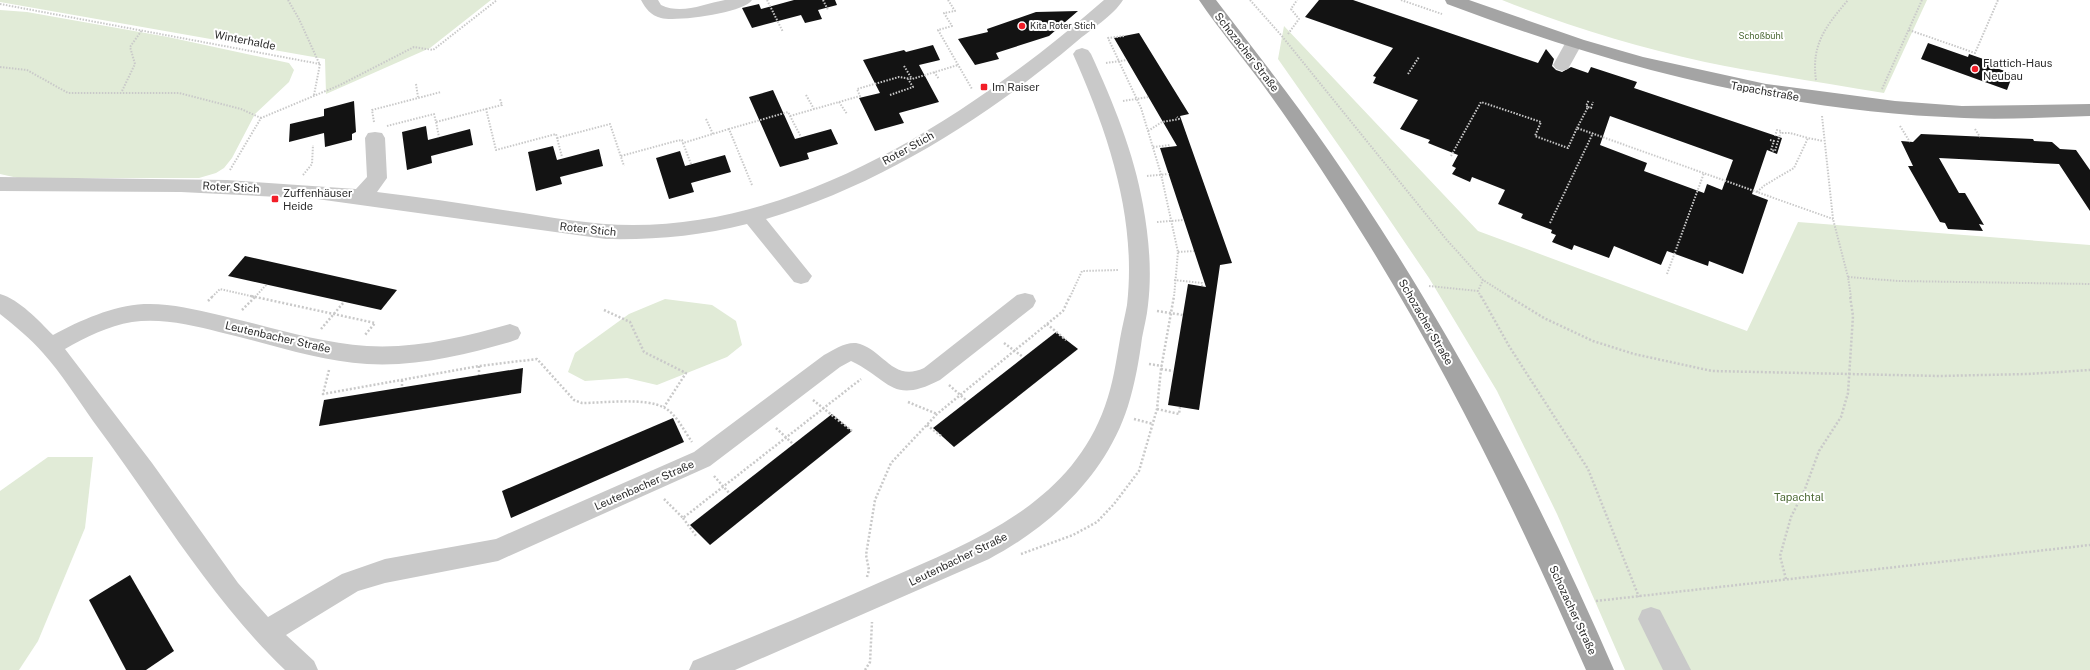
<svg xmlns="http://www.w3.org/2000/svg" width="2090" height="670" viewBox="0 0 2090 670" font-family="'Public Sans',sans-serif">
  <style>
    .green { fill: #e1ebd7 }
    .building { fill: #131313; fill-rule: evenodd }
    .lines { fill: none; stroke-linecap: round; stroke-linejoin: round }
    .path-far1 { stroke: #c9c9c9; stroke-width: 2; stroke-dasharray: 1.5 1.5; stroke-linecap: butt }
    .path { stroke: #c9c9c9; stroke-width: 2.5; stroke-dasharray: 2 2; stroke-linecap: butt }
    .minor { fill: #c9c9c9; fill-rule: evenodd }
    .major { fill: #a4a4a4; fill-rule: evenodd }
    .poi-dot { fill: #f21e28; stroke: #fff; stroke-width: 1.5 }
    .labels { text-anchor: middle; stroke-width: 4; stroke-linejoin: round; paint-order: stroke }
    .far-poi-label { font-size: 9px; fill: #2c2c2c; stroke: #fff; text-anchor: start }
    .far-park-label { font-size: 9px; fill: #4d6a36; stroke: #fff }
    .street-label { font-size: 11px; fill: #2c2c2c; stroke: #fff }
    .poi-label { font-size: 11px; fill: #2c2c2c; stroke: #fff; text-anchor: start }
    .park-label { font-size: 11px; fill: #4d6a36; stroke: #fff }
  </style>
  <rect width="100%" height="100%" fill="#fff"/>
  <g class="green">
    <path d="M0 0H491L430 48 326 94 325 59 0 2Z"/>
    <path d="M1502 0H1927L1884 93C1825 83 1764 74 1705 62 1636 47 1567 26 1502 0Z"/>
    <path d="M0 10 27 12 168 37 289 63 294 70 289 82 255 114 232 158 224 168 216 173 199 178H18L0 174Z"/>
    <path d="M1284 26 1478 231 1747 331 1798 222 2090 245V670H1625L1557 514 1497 391 1429 278 1351 163 1278 59Z"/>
    <path d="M665 299 712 305 736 321 742 345 727 357 657 385 627 378 585 381 568 372 575 353 629 314Z"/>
    <path d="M48 457H93L85 528 38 641 19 670H0V491Z"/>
  </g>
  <g class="building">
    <path d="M794 0H835L837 5 818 10 822 19 805 23 801 15 752 28 742 8 759 4 761 9Z"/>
    <path d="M1319 0H1353L1538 63 1546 49 1554 59 1552 66 1556 70 1562 72 1571 67 1588 73 1591 67 1637 82 1634 88 1782 138 1777 154 1767 150 1752 194 1768 200 1743 274 1709 261 1708 266 1667 251 1661 265 1614 246 1609 258 1574 245 1572 250 1552 242 1556 235 1551 233 1552 230 1521 218 1523 214 1498 204 1505 190 1472 177 1470 182 1452 174 1456 168 1452 166 1458 155 1428 143 1430 140 1400 129 1418 100 1373 83 1376 77 1373 76 1393 48 1305 17ZM1610 116 1733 160 1722 190 1707 184 1704 193 1644 171 1647 163 1600 145Z"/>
    <path d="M1078 11 1049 36 996 53 999 59 975 65 958 39 988 32 987 29 1036 12Z"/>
    <path d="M1139 33 1189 114 1180 116 1232 263 1220 265 1199 410 1168 405 1188 284 1206 287 1160 148 1177 146 1114 38Z"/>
    <path d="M1928 43 1968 57 1969 54 1989 61 1988 65 2013 74 2007 90 1921 59Z"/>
    <path d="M933 45 940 60 919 65 939 102 899 113 904 123 875 131 859 98 880 93 863 60 904 50 906 52Z"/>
    <path d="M773 90 795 139 831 129 838 144 807 153 809 159 780 167 749 97Z"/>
    <path d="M354 101 356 132 352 134V140L325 147 324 133 289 142 290 124 324 116V109Z"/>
    <path d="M426 126 428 140 470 129 473 145 431 156 432 163 407 170 402 132Z"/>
    <path d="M1921 134 2033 139 2034 141 2052 142 2060 149 2076 150 2090 170V211L2059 164 1939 158 1959 193H1965L1984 225 1979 224 1983 231 1948 229 1945 223 1940 222 1908 166H1913L1901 141 1913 142Z"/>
    <path d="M553 146 557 160 599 149 603 166 560 177 562 184 536 191 528 152Z"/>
    <path d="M680 151 685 166 725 155 731 172 691 183 694 192 669 199 656 158Z"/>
    <path d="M245 256 397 290 381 310 228 276Z"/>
    <path d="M1056 332 1078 349 954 447 933 428Z"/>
    <path d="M523 368 521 393 319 426 324 400Z"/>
    <path d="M832 414 852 431 710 545 690 525Z"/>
    <path d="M673 418 684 442 511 518 502 491Z"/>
    <path d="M130 575 174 651 146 670H126L89 600Z"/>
  </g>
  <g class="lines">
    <g class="path-far1">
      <path d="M288 0 299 19 319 63"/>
      <path d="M767 0 783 32"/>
      <path d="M823 0 828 10"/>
      <path d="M948 0 955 11 944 13 952 26 938 30 972 89"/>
      <path d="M1250 0 1281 35 1446 239 1483 280 1510 297"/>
      <path d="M1401 0 1442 14"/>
      <path d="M0 4 320 64"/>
      <path d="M1909 30 1975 53 1998 0"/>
      <path d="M1288 34 1299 19 1291 9 1297 0"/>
      <path d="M1124 36 1108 38 1141 108 1161 174 1178 252 1174 297"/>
      <path d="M1106 63 1127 60"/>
      <path d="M904 66 912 79"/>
      <path d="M0 67 27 70 68 93H179L241 109 261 118"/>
      <path d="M934 72 939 79"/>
      <path d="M1408 74 1419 57"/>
      <path d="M1816 80C1811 44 1826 26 1848 0"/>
      <path d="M416 84 418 97"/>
      <path d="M1882 89 1922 0"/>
      <path d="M122 91 135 64 130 47 142 30"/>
      <path d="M314 95 320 64"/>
      <path d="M806 95 814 109"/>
      <path d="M890 95 913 87 908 79"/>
      <path d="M1123 101 1149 97"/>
      <path d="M839 102 860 96 857 89 899 77 912 79 958 65"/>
      <path d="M1588 107 1591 108 1593 102"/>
      <path d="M486 109 502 105 500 99"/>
      <path d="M790 116 839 102 847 114"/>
      <path d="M1822 116 1833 219 1848 277 1851 297"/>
      <path d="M706 119 713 134"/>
      <path d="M374 122 372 110 441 92"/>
      <path d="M436 122 439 137"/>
      <path d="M387 126 434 114 436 122 486 109 496 150 556 134 562 157"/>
      <path d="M1900 126 1910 142"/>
      <path d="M1577 128 1588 107 1586 106 1589 100"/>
      <path d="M1975 129 1980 137"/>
      <path d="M1148 131 1162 122 1179 119 1177 117"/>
      <path d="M1782 133H1790L1808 138"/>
      <path d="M557 138 610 124 624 166"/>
      <path d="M1770 140 1774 141 1771 150 1775 151 1781 131 1777 130 1775 136"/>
      <path d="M1153 147 1170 145V147"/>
      <path d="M621 156 676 141 682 140 683 143"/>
      <path d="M1451 156 1481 102 1541 122 1535 136 1568 148 1577 128 1833 219"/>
      <path d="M691 164 683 143 729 129"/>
      <path d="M230 170 261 118 340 85 414 47 433 50 497 0"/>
      <path d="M303 175 312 164 313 145"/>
      <path d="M1147 176 1169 174"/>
      <path d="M752 185 729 129 788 112 801 137"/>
      <path d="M1757 192 1765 185 1794 168 1808 138 1823 141"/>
      <path d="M1157 222 1184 220"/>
      <path d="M1550 223 1593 133"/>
      <path d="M1178 252 1194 251"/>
      <path d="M1667 274 1704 173"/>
      <path d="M1848 277 1898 281 2090 284"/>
      <path d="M1174 280 1202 283V286"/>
      <path d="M1429 286 1478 291"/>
      <path d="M212 297 220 289 255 297"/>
      <path d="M255 297 267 284"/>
      <path d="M1070 297 1082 271 1119 270"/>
      <path d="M1481 297 1478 291 1483 280"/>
    </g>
    <g class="path">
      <path d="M251 296 375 323 365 335"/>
      <path d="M1481 296 1509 346 1588 469 1639 597"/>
      <path d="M1508 296 1544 318 1593 341 1634 354 1712 371 1940 376 2028 374 2090 370"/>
      <path d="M208 301 213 296"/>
      <path d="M242 310 256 296"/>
      <path d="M604 310 630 322 644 352 686 373 664 407"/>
      <path d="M1157 311 1183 315"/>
      <path d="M1047 324 1066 340"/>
      <path d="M321 329 344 302"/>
      <path d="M1004 343 1023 357"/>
      <path d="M1149 364 1162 366"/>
      <path d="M479 366V375"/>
      <path d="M1161 369 1173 371"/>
      <path d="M329 370 323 394 479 366 537 359 574 400 582 403C605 403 645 397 665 408 677 415 684 431 692 442"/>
      <path d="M402 380V388"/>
      <path d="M949 385 967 401"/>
      <path d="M813 400 852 431"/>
      <path d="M908 402 937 414"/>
      <path d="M1157 409 1179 414 1180 407"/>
      <path d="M1134 419 1153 424"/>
      <path d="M927 425 941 436"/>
      <path d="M776 428 793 444"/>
      <path d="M714 476 730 494"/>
      <path d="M664 499 683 518 861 379"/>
      <path d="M683 518 696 536"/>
      <path d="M1021 554 1073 535 1097 522 1114 504 1139 471 1157 409 1161 369 1174 296"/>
      <path d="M867 577 869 570 866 555 875 500 891 463 937 414 1063 311 1070 296"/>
      <path d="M1786 579 1780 556 1791 517 1805 489 1819 451 1841 417 1848 393 1853 316 1850 296"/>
      <path d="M1596 601 2090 545"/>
      <path d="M865 670 870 662 872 622"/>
    </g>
    <g class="minor">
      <path d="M641 0H658L661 5C682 15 703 4 725 0 733 0 744 0 752 0 744 13 676 22 661 18 650 15 646 9 641 0Z"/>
      <path d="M1104 0H1123C1114 15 1090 30 1076 42 986 118 880 185 766 219L812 276 808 282 801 284 794 282 747 224C700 236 654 240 606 239L317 199 181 192 0 191V177L227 180 356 189 367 177 365 138 368 133 375 132 382 133 385 138 387 178 377 192C419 197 461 203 503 210 546 216 589 225 633 225 783 225 924 142 1040 53 1062 36 1083 18 1104 0Z"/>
      <path d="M1573 38 1579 40 1582 44 1568 69 1562 71 1556 69 1553 65 1567 40Z"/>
      <path d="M1082 48 1088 50 1091 54C1113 102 1134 153 1143 205 1149 238 1152 272 1148 305 1147 316 1144 327 1142 338 1139 361 1135 383 1128 406 1106 475 1051 526 989 559L735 670H689L693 661C758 635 822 608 885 580 972 542 1070 505 1105 406 1113 384 1116 362 1120 339 1122 327 1125 316 1127 305 1137 217 1108 133 1073 54L1076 50Z"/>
      <path d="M1025 293 1033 295 1036 301 1033 307 940 380C891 405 891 380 851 361L840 367 710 466 498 561 385 583 358 591 286 635 314 661 318 670H285C209 597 156 505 93 421 77 398 61 373 43 353 30 338 15 326 0 314V294C20 300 38 320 53 335 81 320 112 306 144 304 169 303 194 309 219 315 268 326 317 343 367 346 415 349 464 337 510 324L518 327 521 333 518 339 510 342C464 355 416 367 367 364 317 361 268 343 219 332 191 325 162 318 132 322 108 326 86 337 65 349L152 463 238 583 268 617 342 574 385 559 496 539 694 452 824 355C833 350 845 342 856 343 883 348 892 383 924 368L1017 295Z"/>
      <path d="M1651 607 1660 610 1691 670H1663L1638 619 1642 610Z"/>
    </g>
    <g class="major">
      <path d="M1199 0H1216C1254 50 1293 99 1329 151 1439 309 1538 493 1614 670H1586C1522 524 1452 379 1368 243 1334 188 1298 133 1260 81 1240 54 1218 28 1199 0Z"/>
      <path d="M1445 0H1469L1584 40 1643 57 1766 84 1895 101 1962 106 2090 104V116C2048 117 2006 120 1964 118 1785 112 1614 67 1447 4Z"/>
    </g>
  </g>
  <g class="poi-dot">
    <circle cx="1022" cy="26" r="4"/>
    <circle cx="1975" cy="69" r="4"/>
    <rect x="980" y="83" width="8" height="8" rx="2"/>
    <rect x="271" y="195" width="8" height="8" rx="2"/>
  </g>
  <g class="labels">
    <g class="far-poi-label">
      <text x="1030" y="29">Kita Roter Stich</text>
    </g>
    <g class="far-park-label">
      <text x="1761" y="39">Schoßbühl</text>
    </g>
    <g class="street-label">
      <text transform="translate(245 40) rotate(11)" y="4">Winterhalde</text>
      <text transform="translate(1247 52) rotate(52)" y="4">Schozacher Straße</text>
      <text transform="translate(1765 91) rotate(10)" y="4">Tapachstraße</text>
      <text transform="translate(908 148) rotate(-29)" y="4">Roter Stich</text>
      <text transform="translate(231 187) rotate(3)" y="4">Roter Stich</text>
      <text transform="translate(588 229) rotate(6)" y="4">Roter Stich</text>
      <text transform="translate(1426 322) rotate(60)" y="4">Schozacher Straße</text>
      <text transform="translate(278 337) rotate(13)" y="4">Leutenbacher Straße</text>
      <text transform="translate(644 485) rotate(-24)" y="4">Leutenbacher Straße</text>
      <text transform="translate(958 559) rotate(-26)" y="4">Leutenbacher Straße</text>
      <text transform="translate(1573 610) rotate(65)" y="4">Schozacher Straße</text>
    </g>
    <g class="poi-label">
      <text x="1983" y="67">Flattich-Haus<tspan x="1983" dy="13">Neubau</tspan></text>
      <text x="992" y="91">Im Raiser</text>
      <text x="283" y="197">Zuffenhäuser<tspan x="283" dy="13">Heide</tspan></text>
    </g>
    <g class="park-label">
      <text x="1799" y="501">Tapachtal</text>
    </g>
  </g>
</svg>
